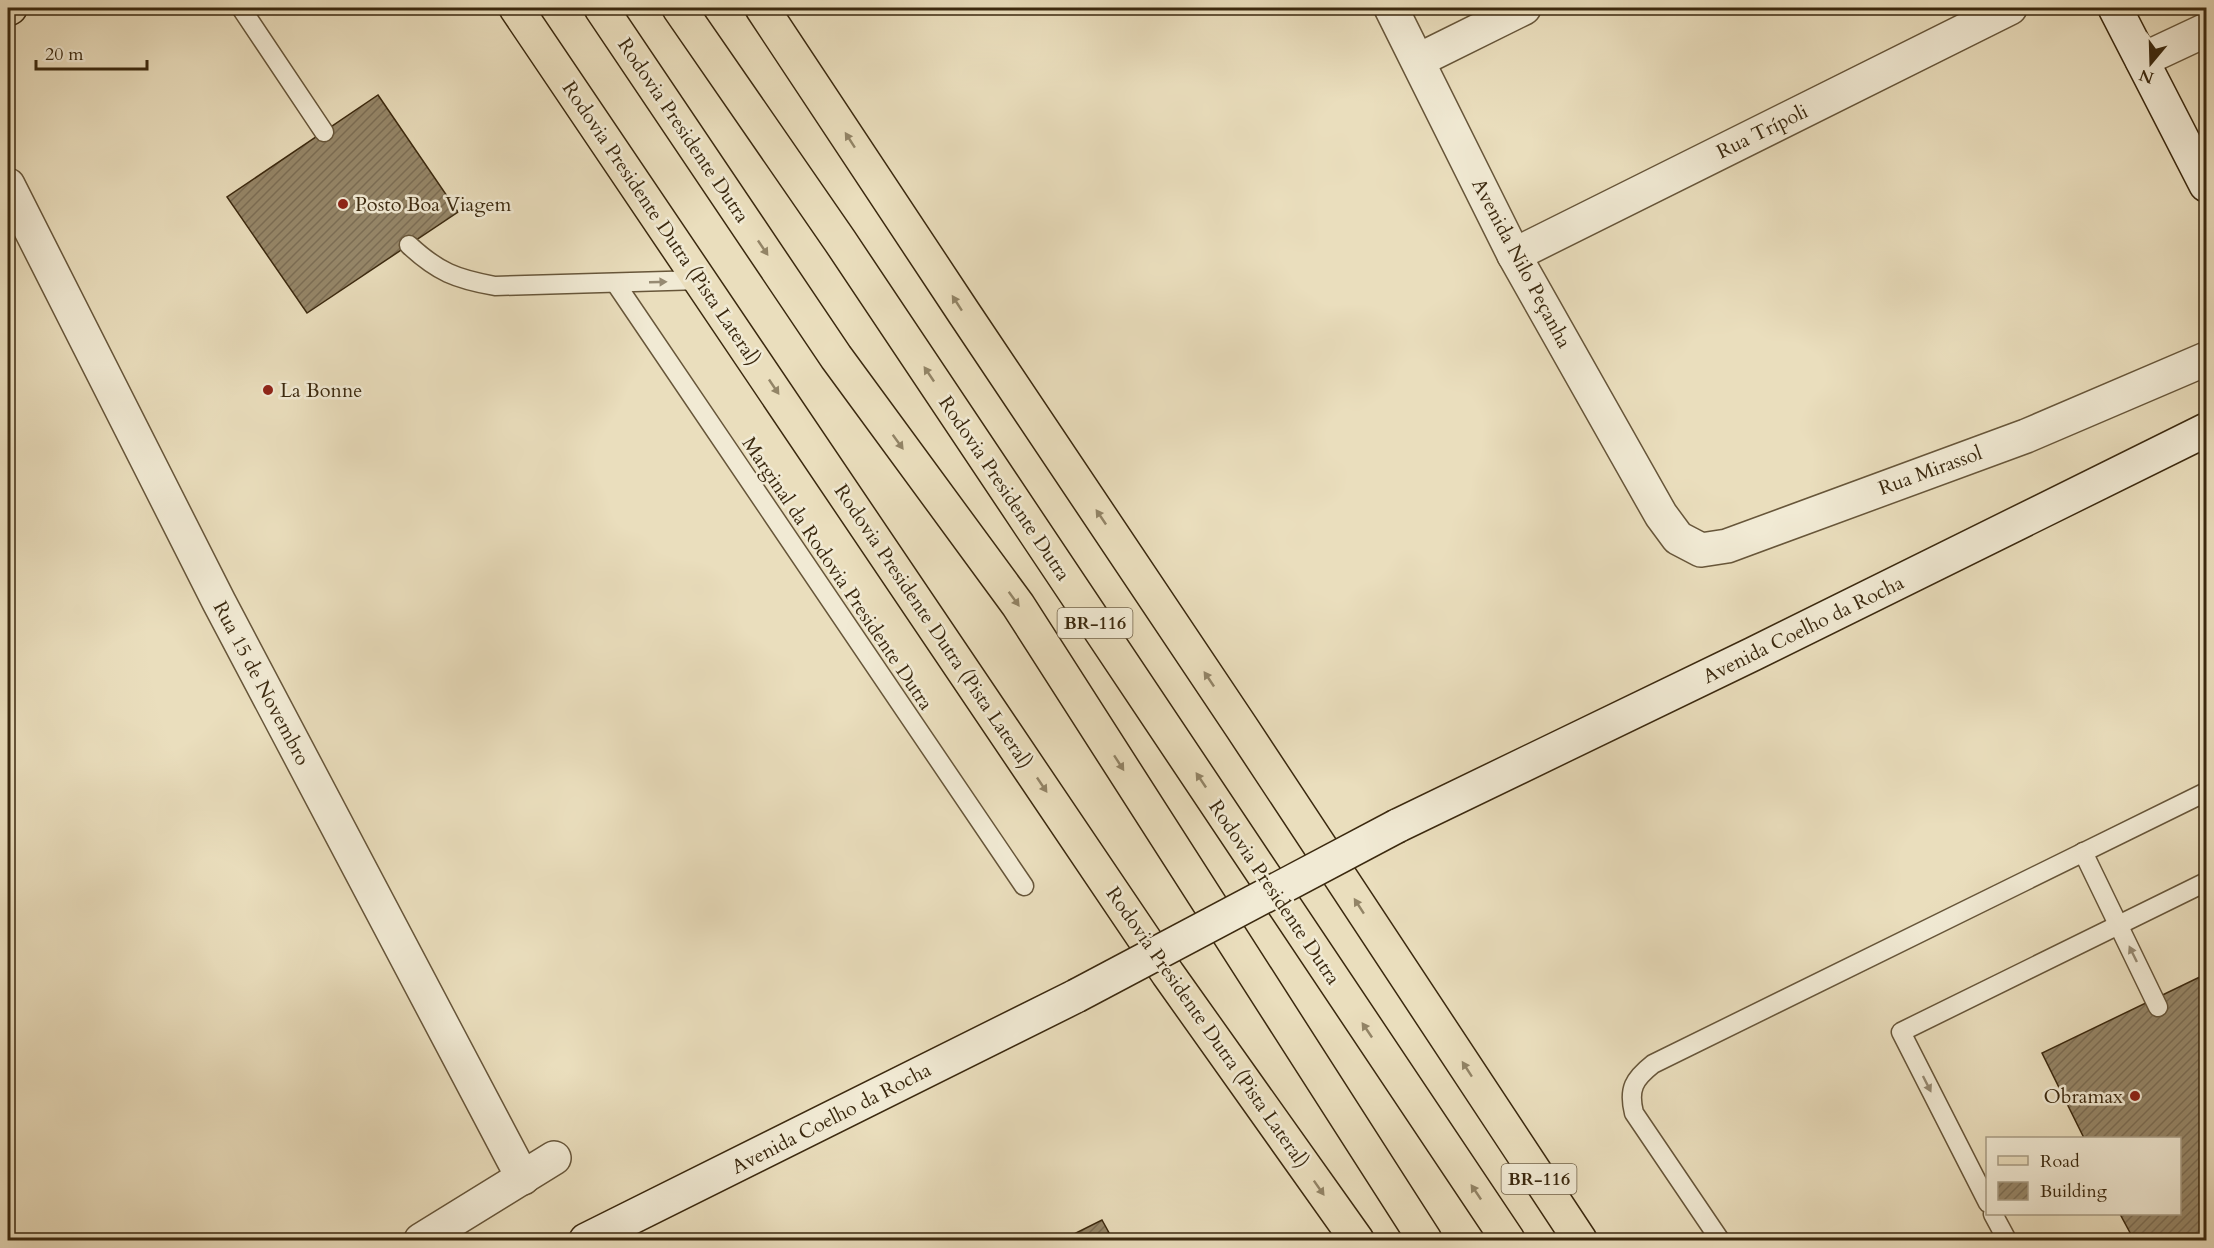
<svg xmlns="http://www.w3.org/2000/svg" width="2214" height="1248" viewBox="0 0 2214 1248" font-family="Cardo,serif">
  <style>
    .building { fill: url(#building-hatch); stroke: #3b290f; stroke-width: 1.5 }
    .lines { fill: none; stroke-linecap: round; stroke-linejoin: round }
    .lane-casing { stroke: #67563a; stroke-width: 21 }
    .street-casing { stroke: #67563a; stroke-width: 36 }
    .secondary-casing { stroke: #3b290f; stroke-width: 36 }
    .primary-casing { stroke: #3b290f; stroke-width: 36 }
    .highway-casing { stroke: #3b290f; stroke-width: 36 }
    .lane { stroke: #f1ead4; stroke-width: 18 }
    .street { stroke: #f1ead4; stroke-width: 33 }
    .secondary { stroke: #f1ead4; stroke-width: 33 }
    .primary { stroke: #eadebd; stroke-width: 33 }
    .highway { stroke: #eadebd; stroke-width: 33 }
    .secondary-bridge-casing { stroke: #3b290f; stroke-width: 36; stroke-linecap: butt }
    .secondary-bridge { stroke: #f1ead4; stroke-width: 33 }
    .oneway { fill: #928466 }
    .oneway2 { fill: #968a72 }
    .poi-dot { fill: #8f2418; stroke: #f1ead4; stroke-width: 2 }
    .labels { text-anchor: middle; stroke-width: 5; stroke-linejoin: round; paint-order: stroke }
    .shield { fill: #f1ead4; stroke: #72634a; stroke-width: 1.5 }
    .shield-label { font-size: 18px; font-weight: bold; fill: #3b290f }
    .street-label { font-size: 20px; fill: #3b290f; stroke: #f1ead4 }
    .poi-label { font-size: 20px; fill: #3b290f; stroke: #f1ead4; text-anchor: start }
  </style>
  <defs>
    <pattern id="building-hatch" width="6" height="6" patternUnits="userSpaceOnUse" patternTransform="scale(1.5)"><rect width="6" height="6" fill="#968769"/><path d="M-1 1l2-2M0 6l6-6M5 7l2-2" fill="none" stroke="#7c6e55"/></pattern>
  </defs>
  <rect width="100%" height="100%" fill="#eadebd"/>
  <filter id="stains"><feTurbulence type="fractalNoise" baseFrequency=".00333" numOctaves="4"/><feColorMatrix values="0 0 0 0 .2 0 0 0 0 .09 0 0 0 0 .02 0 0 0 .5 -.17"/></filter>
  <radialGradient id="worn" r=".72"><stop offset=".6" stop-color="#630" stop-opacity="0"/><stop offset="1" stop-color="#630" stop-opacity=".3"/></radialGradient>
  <g class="building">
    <path d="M378 95 458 212 307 313 227 197Z"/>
    <path d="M2206 974V1240H2134L2120 1214H2180V1138H2084L2042 1053Z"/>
    <path d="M1102 1220 1113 1240H1062Z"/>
  </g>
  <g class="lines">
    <g class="lane-casing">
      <g id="lane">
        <path d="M241 8 324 132"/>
        <path d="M409 245C438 272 456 279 495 286L701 280"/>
        <path d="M616 284 1024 886"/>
        <path d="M2083 852 2158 1007"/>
        <path d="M1988 1203 1901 1032 2206 882"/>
        <path d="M1993 1214 2007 1240"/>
        <path d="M1720 1240 1634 1113C1628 1089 1634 1079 1653 1064L2206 792"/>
      </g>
    </g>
    <g class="street-casing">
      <g id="street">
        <path d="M1391 8 1514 255 1661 515 1678 538 1701 550 1727 546 2026 436 2206 359"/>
        <path d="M1419 60 1524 8"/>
        <path d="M2142 60 2206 30"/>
        <path d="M8 185 219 602 523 1178"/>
        <path d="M1514 255 2010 8"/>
        <path d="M421 1240 554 1158"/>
      </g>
    </g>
    <g class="secondary-casing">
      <g id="secondary">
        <path d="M2115 8 2206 185"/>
        <path d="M1397 826 1753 654 2206 430"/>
        <path d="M586 1240 1076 996"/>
      </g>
    </g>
    <g class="primary-casing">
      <path id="primary" d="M8 9 10 8"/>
    </g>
    <g class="highway-casing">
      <g id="highway">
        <path d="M516 8 1168 974 1357 1240"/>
        <path d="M601 8 836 357 1018 605 1425 1240"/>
        <path d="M679 8 840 241 1508 1240"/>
        <path d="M762 8 964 313 1242 728 1580 1240"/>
      </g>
    </g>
    <use href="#lane" class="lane"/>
    <use href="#street" class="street"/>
    <use href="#secondary" class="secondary"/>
    <use href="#primary" class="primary"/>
    <use href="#highway" class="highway"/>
    <g class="secondary-bridge-casing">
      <path id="secondary-bridge" d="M1076 996 1397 826"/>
    </g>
    <use href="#secondary-bridge" class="secondary-bridge"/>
  </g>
  <defs><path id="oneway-solid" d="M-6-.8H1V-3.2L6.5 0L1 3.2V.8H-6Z" transform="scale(1.5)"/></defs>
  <g class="oneway">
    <use href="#oneway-solid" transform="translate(850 140) rotate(-123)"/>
    <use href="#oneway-solid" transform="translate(763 248) rotate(56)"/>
    <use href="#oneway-solid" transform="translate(957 303) rotate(-123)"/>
    <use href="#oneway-solid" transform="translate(929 374) rotate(-124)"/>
    <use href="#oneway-solid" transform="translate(774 387) rotate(56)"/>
    <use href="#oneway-solid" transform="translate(898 442) rotate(54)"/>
    <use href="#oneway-solid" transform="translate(1101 517) rotate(-124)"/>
    <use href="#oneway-solid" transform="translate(1014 599) rotate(54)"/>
    <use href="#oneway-solid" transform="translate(1209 679) rotate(-124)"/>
    <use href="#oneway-solid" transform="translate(1119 763) rotate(57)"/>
    <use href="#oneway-solid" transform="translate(1201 780) rotate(-124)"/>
    <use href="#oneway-solid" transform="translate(1042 785) rotate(56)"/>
    <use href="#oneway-solid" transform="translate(1359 906) rotate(-123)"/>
    <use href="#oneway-solid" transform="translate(1367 1030) rotate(-124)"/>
    <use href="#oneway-solid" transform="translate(1467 1069) rotate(-123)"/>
    <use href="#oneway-solid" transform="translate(1319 1188) rotate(55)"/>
    <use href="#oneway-solid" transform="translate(1476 1192) rotate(-124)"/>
  </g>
  <g class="oneway2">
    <use href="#oneway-solid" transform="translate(658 282) rotate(-2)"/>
    <use href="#oneway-solid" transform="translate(2133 954) rotate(-116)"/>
    <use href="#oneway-solid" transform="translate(1927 1084) rotate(63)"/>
  </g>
  <g class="poi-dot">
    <circle cx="343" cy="204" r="6"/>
    <circle cx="268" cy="390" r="6"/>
    <circle cx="2135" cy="1096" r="6"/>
  </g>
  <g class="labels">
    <g class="shield">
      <rect x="1057.5" y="608" width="75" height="30" rx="4.5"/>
      <rect x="1501.5" y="1164" width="75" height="30" rx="4.5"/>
    </g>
    <g class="shield-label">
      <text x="1095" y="629">BR-116</text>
      <text x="1539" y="1185">BR-116</text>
    </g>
    <g class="street-label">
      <text transform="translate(684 130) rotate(56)" y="7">Rodovia Presidente Dutra</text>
      <text transform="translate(1762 131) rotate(-26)" y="7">Rua Trípoli</text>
      <text transform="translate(662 223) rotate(56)" y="7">Rodovia Presidente Dutra (Pista Lateral)</text>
      <text transform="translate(1522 263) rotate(62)" y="7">Avenida Nilo Peçanha</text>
      <text transform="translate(1930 470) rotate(-20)" y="7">Rua Mirassol</text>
      <text transform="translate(1005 488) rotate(56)" y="7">Rodovia Presidente Dutra</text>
      <text transform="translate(838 573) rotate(56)" y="7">Marginal da Rodovia Presidente Dutra</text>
      <text transform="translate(934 626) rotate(56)" y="7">Rodovia Presidente Dutra (Pista Lateral)</text>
      <text transform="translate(1803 629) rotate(-26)" y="7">Avenida Coelho da Rocha</text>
      <text transform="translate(262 683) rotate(62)" y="7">Rua 15 de Novembro</text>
      <text transform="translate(1275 892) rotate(56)" y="7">Rodovia Presidente Dutra</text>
      <text transform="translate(1208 1027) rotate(55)" y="7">Rodovia Presidente Dutra (Pista Lateral)</text>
      <text transform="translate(831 1118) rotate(-27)" y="7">Avenida Coelho da Rocha</text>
    </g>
    <g class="poi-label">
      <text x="355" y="211">Posto Boa Viagem</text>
      <text x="280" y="397">La Bonne</text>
      <text x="2123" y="1103" text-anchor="end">Obramax</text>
    </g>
  </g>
  <rect width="2214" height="1248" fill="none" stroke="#eadebd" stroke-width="30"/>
  <rect x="9" y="9" width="2196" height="1230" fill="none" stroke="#3b290f" stroke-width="3"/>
  <rect x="15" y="15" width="2184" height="1218" fill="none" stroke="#3b290f" stroke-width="1.5"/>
  <rect x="1986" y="1137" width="195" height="78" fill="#f1ead4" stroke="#a89d85" stroke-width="1.5"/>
  <rect x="1998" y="1156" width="30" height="9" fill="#eadebd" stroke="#a89d85" stroke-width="1.5"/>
  <text x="2040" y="1167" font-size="18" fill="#3b290f">Road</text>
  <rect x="1998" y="1182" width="30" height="18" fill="url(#building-hatch)" stroke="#a89d85" stroke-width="1.5"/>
  <text x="2040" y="1197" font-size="18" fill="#3b290f">Building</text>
  <g transform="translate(2151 63) rotate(199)" stroke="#f1ead4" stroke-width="4.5" paint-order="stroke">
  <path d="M0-4.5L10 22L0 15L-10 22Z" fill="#3b290f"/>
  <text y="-9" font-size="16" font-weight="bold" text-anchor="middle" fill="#3b290f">N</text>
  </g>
  <path d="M36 60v9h111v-9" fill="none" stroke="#3b290f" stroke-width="3"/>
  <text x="45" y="60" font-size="18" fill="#3b290f" stroke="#f1ead4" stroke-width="4.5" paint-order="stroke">20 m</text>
  <rect width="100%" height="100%" filter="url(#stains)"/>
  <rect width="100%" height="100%" fill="url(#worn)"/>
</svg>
